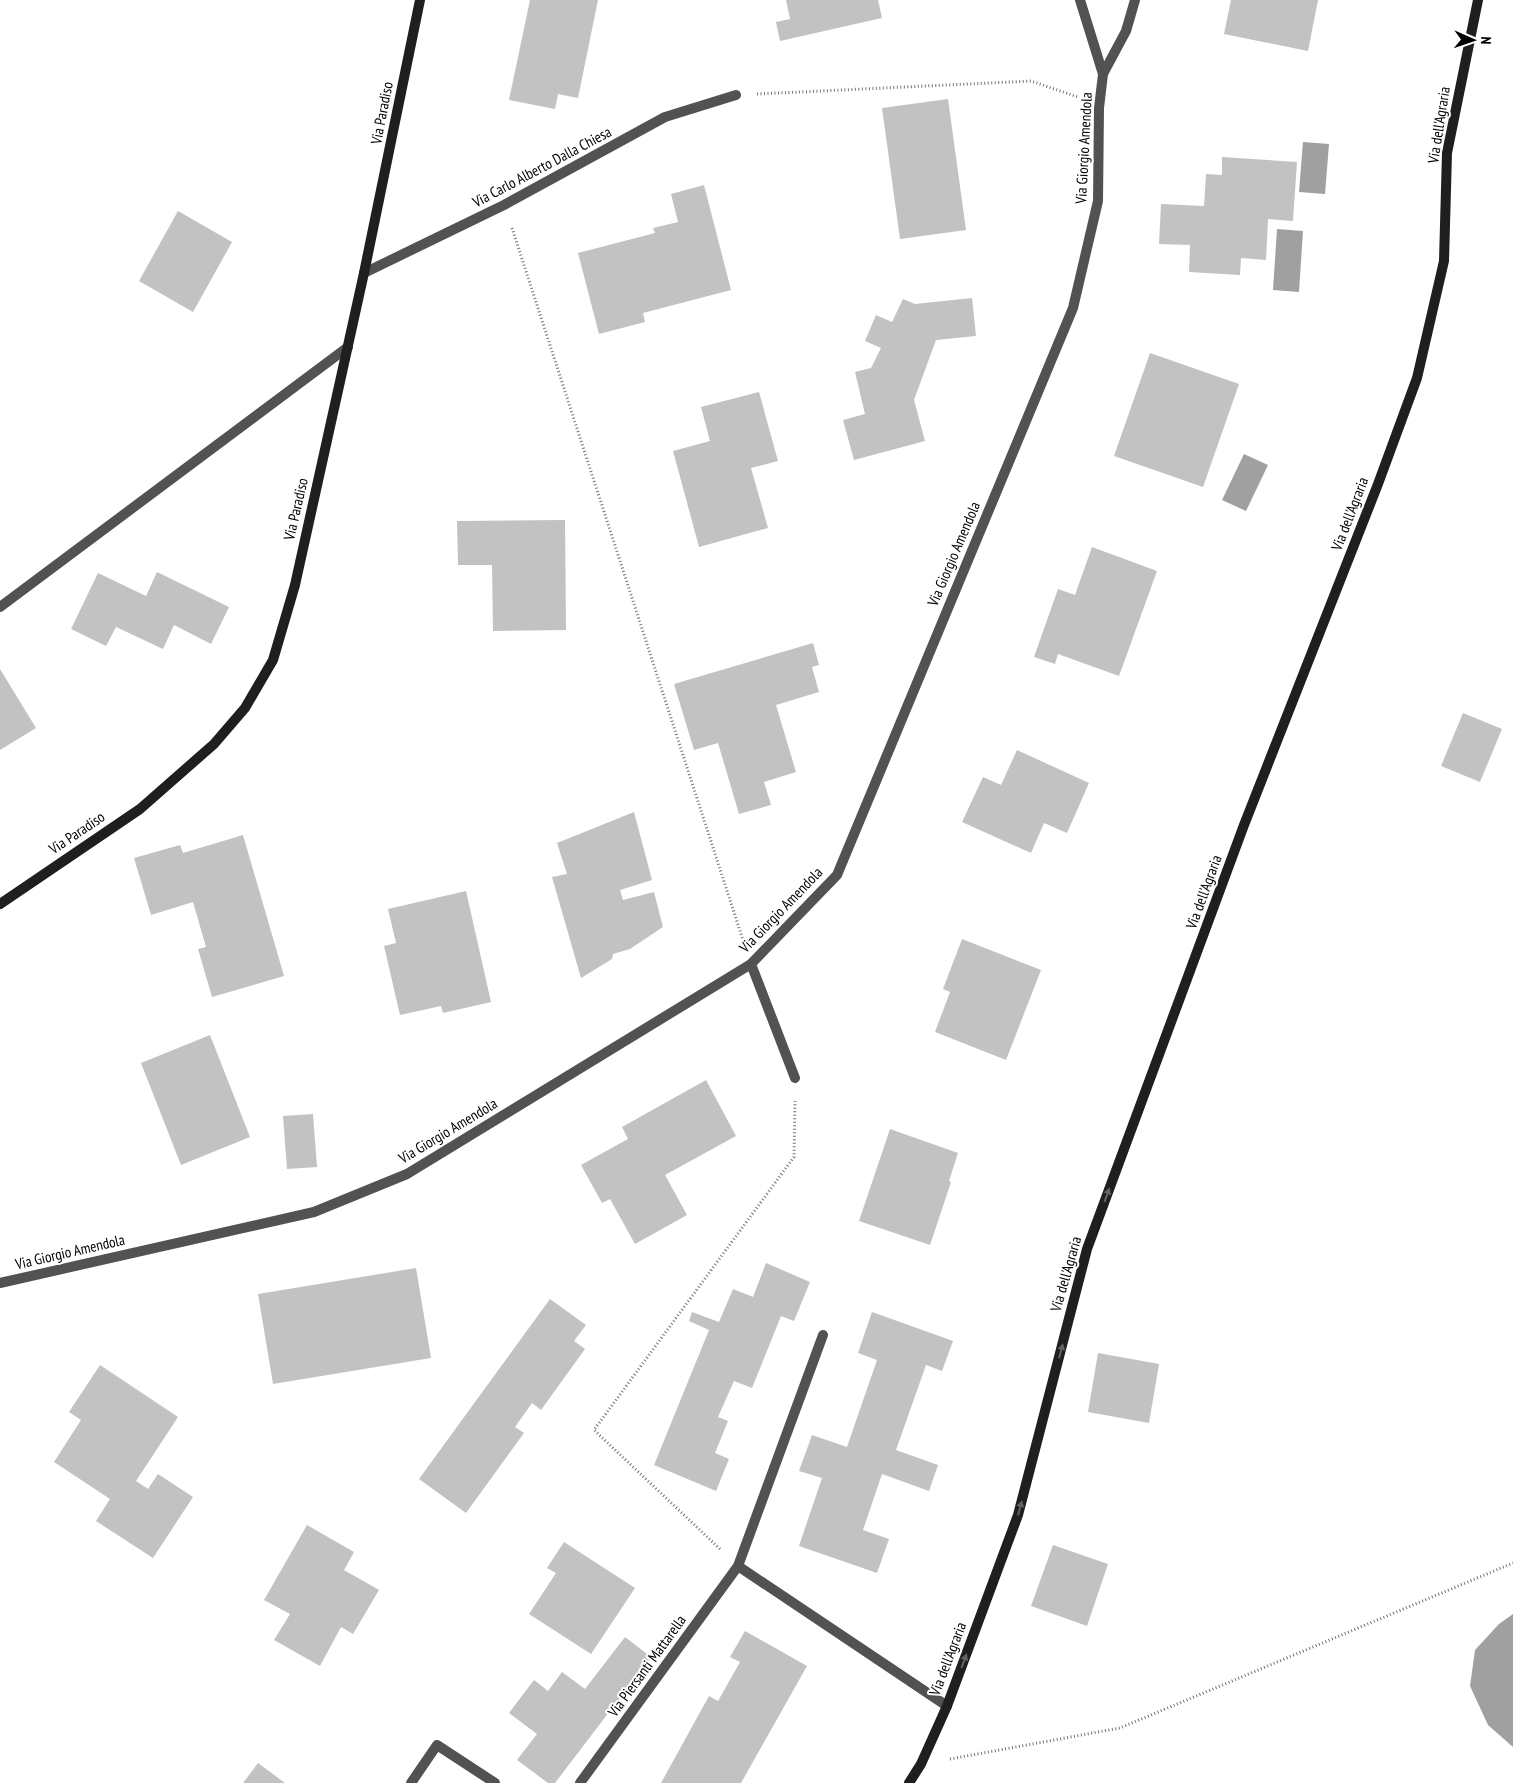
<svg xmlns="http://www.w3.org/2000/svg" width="1513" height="1783" viewBox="0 0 1513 1783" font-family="'PT Sans Narrow',sans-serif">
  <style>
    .water { fill: #a0a0a0 }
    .building { fill: #c2c2c2 }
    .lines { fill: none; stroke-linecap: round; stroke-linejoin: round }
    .path { stroke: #747474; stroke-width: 3; stroke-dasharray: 1 2.5; stroke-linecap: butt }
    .lane { stroke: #525252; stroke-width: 10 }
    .street { stroke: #525252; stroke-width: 10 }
    .secondary { stroke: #1f1f1f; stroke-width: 10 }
    .oneway { fill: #626262 }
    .labels { text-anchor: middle; stroke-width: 4; stroke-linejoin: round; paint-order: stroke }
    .street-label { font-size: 15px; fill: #000; stroke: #fff }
  </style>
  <rect width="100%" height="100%" fill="#fff"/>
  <g class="water">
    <path d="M1303 142 1329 144 1325 194 1299 192Z"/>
    <path d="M1277 229 1303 231 1299 292 1273 290Z"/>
    <path d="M1244 454 1268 465 1246 511 1222 500Z"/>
    <path d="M1513 1614V1747L1488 1725 1470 1686 1475 1650 1499 1624Z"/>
  </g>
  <g class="building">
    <path d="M530 0H598L578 98 558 94 555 109 509 100Z"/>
    <path d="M786 0H878L882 18 780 41 776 22 790 19Z"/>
    <path d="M1231 0H1318L1308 51 1224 34Z"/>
    <path d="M948 99 966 230 900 239 882 108Z"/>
    <path d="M1222 157 1297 162 1293 221 1268 219 1266 260 1241 258 1240 275 1189 272 1190 245 1159 244 1161 204 1204 206 1206 174 1222 175Z"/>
    <path d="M704 185 731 290 643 313 645 322 599 334 578 253 655 233 653 228 678 222 671 194Z"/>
    <path d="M178 211 232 242 193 312 139 281Z"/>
    <path d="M972 298 976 336 936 340 914 400 925 441 854 460 843 420 865 414 855 372 871 368 881 348 865 341 876 315 892 322 903 299 915 304Z"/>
    <path d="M1150 353 1239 384 1203 487 1114 456Z"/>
    <path d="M759 392 778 461 751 468 768 528 699 547 673 451 710 441 701 407Z"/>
    <path d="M565 520 566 630 493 631 492 565H458L457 521Z"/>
    <path d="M1092 547 1157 571 1119 676 1058 654 1055 664 1034 657 1058 589 1075 595Z"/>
    <path d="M157 572 229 607 211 644 174 625 163 649 116 627 106 646 71 629 98 573 146 596Z"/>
    <path d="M813 643 819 665 812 667 819 692 776 705 796 772 764 782 771 805 739 814 718 743 694 750 674 684Z"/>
    <path d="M0 669 36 728 0 750Z"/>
    <path d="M1463 713 1502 729 1480 782 1441 766Z"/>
    <path d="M1017 750 1089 783 1067 833 1044 823 1031 853 962 822 983 777 1001 785Z"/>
    <path d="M634 812 652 880 620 890 623 900 654 892 663 927 630 949 613 954 612 959 581 978 552 877 567 874 557 843Z"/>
    <path d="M243 835 284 976 212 997 198 949 206 947 193 902 151 915 134 858 180 845 183 853Z"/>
    <path d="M466 891 491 1002 443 1013 441 1006 400 1015 384 946 396 943 388 909Z"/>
    <path d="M962 939 1041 970 1006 1060 935 1032 950 992 943 989Z"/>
    <path d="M210 1035 250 1137 181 1165 141 1063Z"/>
    <path d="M706 1080 736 1136 665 1175 687 1215 635 1244 610 1199 602 1203 581 1165 628 1139 622 1127Z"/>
    <path d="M313 1114 317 1167 287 1169 283 1116Z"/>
    <path d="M890 1129 958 1153 949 1181 951 1182 930 1245 859 1221Z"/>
    <path d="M766 1263 810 1282 794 1321 781 1316 752 1388 734 1381 718 1417 728 1421 715 1453 729 1459 716 1491 654 1465 709 1330 689 1321 692 1312 719 1322 733 1289 753 1297Z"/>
    <path d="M416 1268 431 1358 273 1384 258 1294Z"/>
    <path d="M550 1299 586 1325 574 1341 585 1349 541 1410 532 1403 515 1427 524 1433 466 1513 419 1479Z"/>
    <path d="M872 1312 953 1341 942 1371 926 1365 896 1450 938 1465 929 1491 882 1474 863 1530 889 1539 877 1573 799 1546 822 1478 799 1471 812 1435 847 1447 877 1360 858 1353Z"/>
    <path d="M1098 1353 1159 1364 1149 1423 1088 1412Z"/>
    <path d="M100 1365 178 1417 136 1481 148 1489 158 1474 193 1497 153 1558 96 1521 110 1499 54 1462 81 1420 69 1412Z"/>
    <path d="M307 1525 354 1552 344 1570 379 1590 353 1634 341 1627 320 1666 274 1640 290 1614 264 1600Z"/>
    <path d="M564 1542 635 1588 591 1654 529 1614 556 1573 547 1568Z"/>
    <path d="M1053 1545 1108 1564 1087 1626 1031 1606Z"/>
    <path d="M745 1631 807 1666 741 1783H661L709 1696 718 1701 740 1662 730 1657Z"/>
    <path d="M625 1637 651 1657 555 1783H548L517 1760 537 1734 509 1713 534 1680 548 1691 562 1672 585 1689Z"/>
    <path d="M258 1763 285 1783H243Z"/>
  </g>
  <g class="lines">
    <g class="path">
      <path d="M757 94 1031 81 1078 97"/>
      <path d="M512 228 743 940"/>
      <path d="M720 1549 594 1430 794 1157 795 1101"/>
      <path d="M950 1759 1120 1728 1513 1563"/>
    </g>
    <path class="lane" d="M751 964 795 1078"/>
    <g class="street">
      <path d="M1080 0 1103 74"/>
      <path d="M364 273 504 205 665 117 736 95"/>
      <path d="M0 607 348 347"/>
      <path d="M0 1283 314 1212 407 1174 751 964 837 875 1073 308 1098 201 1099 108 1103 74 1126 31 1135 0"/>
      <path d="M738 1566 947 1706"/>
      <path d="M411 1783 437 1745 495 1783"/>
      <path d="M580 1783 738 1566 823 1335"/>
    </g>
    <g class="secondary">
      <path d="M0 904 140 809 214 744 245 708 273 660 295 585 364 273 420 0"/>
      <path d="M909 1783 921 1764 947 1706 1018 1515 1087 1249 1244 825 1378 484 1417 378 1444 261 1447 153 1478 0"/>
    </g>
  </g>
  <defs><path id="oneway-solid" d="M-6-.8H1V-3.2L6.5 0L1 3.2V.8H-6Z" transform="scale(1.25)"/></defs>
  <g class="oneway">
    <use href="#oneway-solid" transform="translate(1107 1195) rotate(-70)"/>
    <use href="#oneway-solid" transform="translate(1061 1351) rotate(-75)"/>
    <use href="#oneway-solid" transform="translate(1020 1508) rotate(-75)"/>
    <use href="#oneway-solid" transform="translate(964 1661) rotate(-70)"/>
  </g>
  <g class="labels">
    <g class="street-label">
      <text transform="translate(382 113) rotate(-79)" y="5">Via Paradiso</text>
      <text transform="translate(1439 125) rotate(-81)" y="5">Via dell'Agraria</text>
      <text transform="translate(1084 148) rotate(-87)" y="5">Via Giorgio Amendola</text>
      <text transform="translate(542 167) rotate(-28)" y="5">Via Carlo Alberto Dalla Chiesa</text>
      <text transform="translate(296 509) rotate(-77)" y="5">Via Paradiso</text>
      <text transform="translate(1350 514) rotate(-69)" y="5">Via dell'Agraria</text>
      <text transform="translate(954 554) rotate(-67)" y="5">Via Giorgio Amendola</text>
      <text transform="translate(77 833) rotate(-34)" y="5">Via Paradiso</text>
      <text transform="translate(1204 892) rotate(-70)" y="5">Via dell'Agraria</text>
      <text transform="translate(781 910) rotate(-46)" y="5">Via Giorgio Amendola</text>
      <text transform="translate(448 1131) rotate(-31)" y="5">Via Giorgio Amendola</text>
      <text transform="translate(70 1252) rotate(-13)" y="5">Via Giorgio Amendola</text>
      <text transform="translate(1066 1274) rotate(-74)" y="5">Via dell'Agraria</text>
      <text transform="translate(948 1659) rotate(-69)" y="5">Via dell'Agraria</text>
      <text transform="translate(647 1666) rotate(-54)" y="5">Via Piersanti Mattarella</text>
    </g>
  </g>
  <g transform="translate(1473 40) rotate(92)" stroke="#ffffff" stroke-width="4" paint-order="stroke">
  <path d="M0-4L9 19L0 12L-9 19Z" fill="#000000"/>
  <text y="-8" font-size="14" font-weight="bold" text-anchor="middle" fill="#000000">N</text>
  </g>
</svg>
